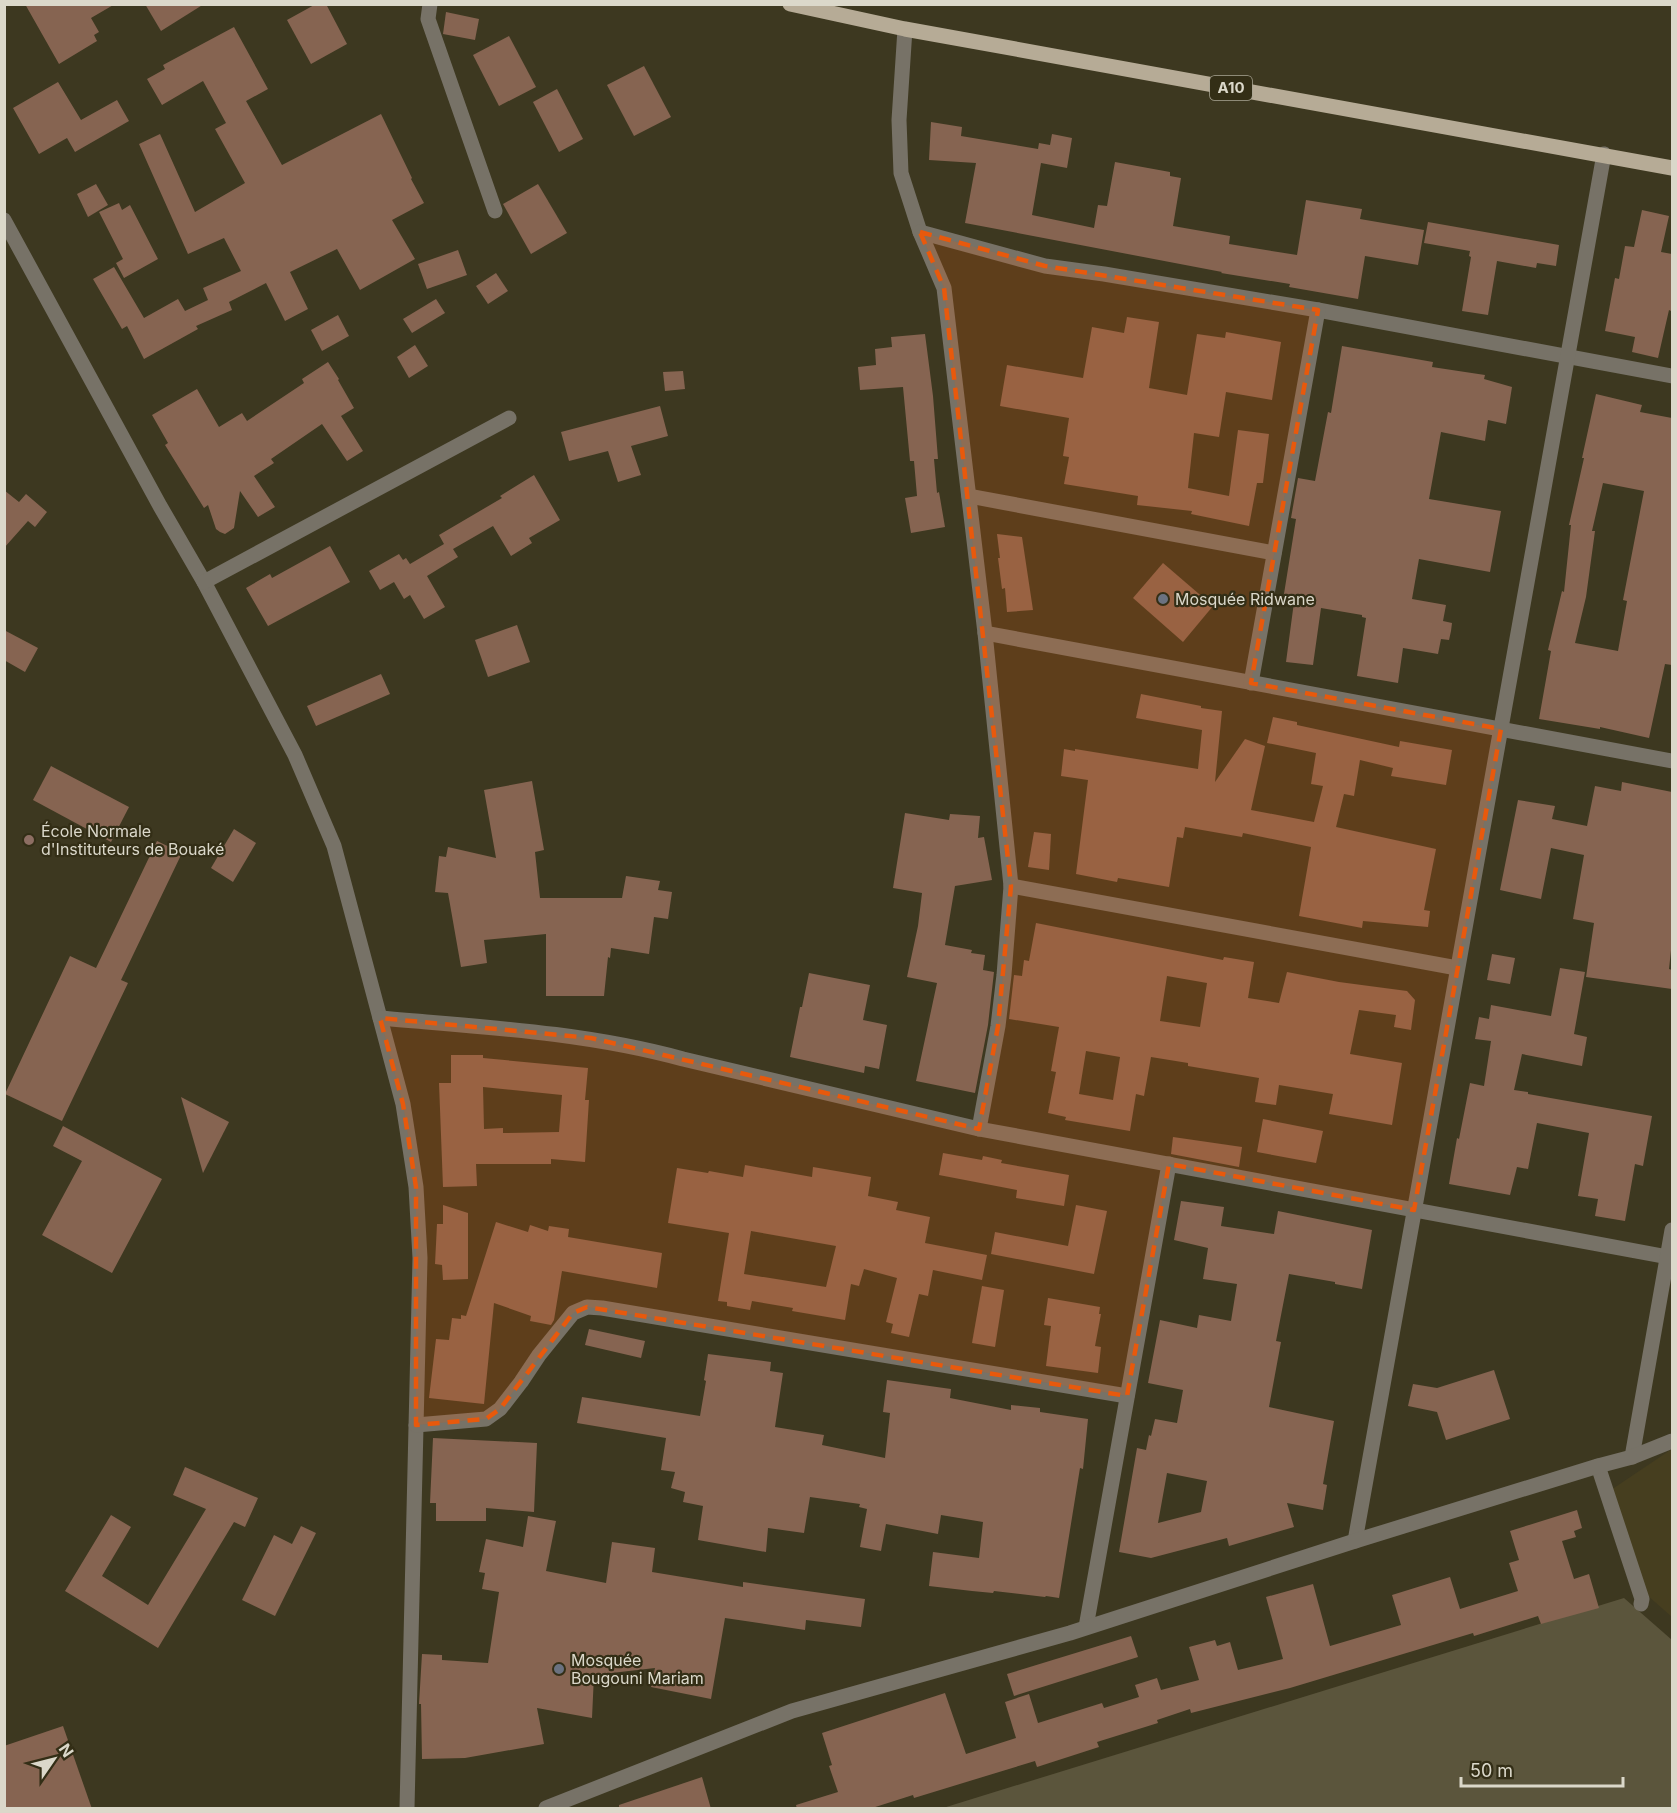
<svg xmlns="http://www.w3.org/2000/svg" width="1677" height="1813" viewBox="0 0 1677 1813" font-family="Inter,sans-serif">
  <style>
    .built { fill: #463e1f }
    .grass { fill: #5b553c }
    .building { fill: #866451; fill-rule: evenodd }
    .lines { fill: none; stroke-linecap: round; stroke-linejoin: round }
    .minor { stroke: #777267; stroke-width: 15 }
    .major { stroke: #b6ab96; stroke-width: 15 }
    .marked { fill: #e8590c; fill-opacity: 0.2; stroke: #e8590c; stroke-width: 4.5; stroke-dasharray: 12 8; stroke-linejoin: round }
    .worship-dot { fill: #6b7280; stroke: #332e16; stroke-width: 2 }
    .education-dot { fill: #8d6e63; stroke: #332e16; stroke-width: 2 }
    .labels { text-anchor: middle; stroke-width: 4.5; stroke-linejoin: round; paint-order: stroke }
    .shield { fill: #332e16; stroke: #a9a594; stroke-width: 1.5 }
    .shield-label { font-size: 15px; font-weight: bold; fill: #dbd8ca }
    .poi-label { font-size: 16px; fill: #dbd8ca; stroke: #332e16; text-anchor: start }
  </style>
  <rect width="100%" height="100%" fill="#3d3820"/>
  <path class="built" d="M1672 1449V1617L1638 1587 1602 1496Z"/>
  <path class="grass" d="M1624 1598 1672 1640V1808H943Z"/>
  <g class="building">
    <path d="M25 4H115L91 18 99 32 94 35 97 41 59 64Z"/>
    <path d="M145 4H204L161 31Z"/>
    <path d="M316 4H326L347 44 311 64 287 20Z"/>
    <path d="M446 12 479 19 475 40 443 34Z"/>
    <path d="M234 27 268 89 246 101 282 165 381 114 412 178 411 179 424 203 392 220 415 259 360 290 337 249 290 272 308 309 285 321 266 283 229 302 232 310 196 326 198 329 144 359 127 326 122 329 93 279 114 267 144 318 178 299 185 311 208 300 203 288 241 271 224 238 188 254 139 144 160 134 195 212 245 183 215 129 226 123 203 81 162 105 147 79 165 69 163 65Z"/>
    <path d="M509 36 536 87 499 106 473 55Z"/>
    <path d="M644 66 671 117 634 136 607 85Z"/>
    <path d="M58 82 81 120 117 100 129 121 75 152 67 138 39 154 13 108Z"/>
    <path d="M557 89 583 139 559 152 533 102Z"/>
    <path d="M931 122 962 127 961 136 1038 149 1039 143 1050 145 1052 134 1072 138 1067 168 1041 163 1032 215 1094 228 1098 205 1107 206 1115 162 1170 172V176L1181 178 1173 226 1230 236 1229 244 1297 255 1306 200 1362 209 1360 219 1424 230 1418 265 1365 256 1358 299 1289 287 1290 284 1221 273 1222 272 965 223 976 163 929 160Z"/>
    <path d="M96 184 108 205 88 217 77 194Z"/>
    <path d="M538 184 567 233 531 254 503 204Z"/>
    <path d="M119 203 122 210 130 205 158 259 124 278 116 263 123 259 99 212Z"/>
    <path d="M1642 210 1669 216 1661 252 1672 254V302L1671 311 1669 310 1658 358 1632 352 1635 337 1605 331 1615 278 1619 279 1625 246 1634 247Z"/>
    <path d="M1428 222 1559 245 1556 266 1537 263 1536 268 1497 261 1488 315 1462 311 1471 257 1469 256 1470 251 1424 243Z"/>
    <path d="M458 250 467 275 427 289 418 264Z"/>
    <path d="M496 273 508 291 488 304 476 286Z"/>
    <path d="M436 299 445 313 412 333 403 319Z"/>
    <path d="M338 315 349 336 322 351 311 330Z"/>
    <path d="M1127 317 1159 322 1149 388 1187 395 1197 334 1225 338 1226 332 1281 342 1272 400 1226 392 1219 437 1194 433 1188 488 1229 496 1238 430 1269 434 1263 483H1257L1249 526 1191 514 1192 511 1137 505 1138 496 1064 484 1069 457 1063 456 1069 418 1000 406 1007 365 1083 378 1092 327 1124 333Z"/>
    <path d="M925 334 933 396 938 459H934L937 493 939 492 945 527 911 533 905 498 917 496 914 461H910L903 387 860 390 858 367 876 365 875 349 892 347 891 337Z"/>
    <path d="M415 345 428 366 409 378 397 357Z"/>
    <path d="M1342 346 1433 362 1432 367 1485 375 1484 379 1512 387 1506 424 1488 420 1485 441 1441 432 1429 499 1501 511 1490 572 1419 559 1412 599 1446 605 1443 621 1452 623 1451 631 1449 640 1441 639 1438 654 1403 648 1398 683 1357 676 1366 618 1362 617V615L1321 608 1313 665 1286 662 1294 602 1283 600 1296 519 1291 518 1295 495 1298 478 1315 481 1328 412 1331 413Z"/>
    <path d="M328 362 339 379 338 380 354 408 341 416 363 451 347 461 322 424 271 459 274 463 254 476 275 507 258 517 240 491 234 528 225 534 220 532 216 529 208 505 204 508 165 445 168 443 152 415 197 389 219 427 242 413 247 421 304 383 302 379Z"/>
    <path d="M683 371 685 389 665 391 663 372Z"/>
    <path d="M1596 394 1642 405 1640 412 1672 418V665L1665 664 1649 738 1600 727V729L1539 719 1551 651 1548 650 1562 591 1564 592 1571 525H1569L1584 458H1582ZM1603 483 1644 491 1623 600 1627 601 1618 651 1575 643 1586 597 1595 531H1592Z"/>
    <path d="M660 406 668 436 631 446 641 475 618 482 608 451 569 461 561 432Z"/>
    <path d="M534 475 560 520 529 538 532 543 511 556 493 526 453 549 458 557 427 576 445 607 424 619 410 595 404 599 394 582 380 590 369 571 399 554 403 560 406 558 410 564 444 544 439 535 502 498 500 496Z"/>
    <path d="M4 490 19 502 26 494 47 512 35 527 28 521 4 548Z"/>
    <path d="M997 534 1022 537 1033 610 1007 612 1005 588 1002 589 998 558H1000Z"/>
    <path d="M330 546 350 582 268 626 246 588 270 574 272 578Z"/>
    <path d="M1163 563 1213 606 1183 642 1133 598Z"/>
    <path d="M517 625 530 662 488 677 475 640Z"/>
    <path d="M4 630 38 648 25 672 4 660Z"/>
    <path d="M381 674 390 694 316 726 307 706Z"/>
    <path d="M1141 694 1201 706V708L1222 711 1215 782 1245 739 1265 746 1251 810 1314 822 1323 786 1311 784 1316 753 1267 743 1273 717 1297 722V725L1399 747 1400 741 1452 750 1446 785 1391 776 1393 768 1360 760 1354 796 1344 794 1336 827 1436 849 1424 910 1430 911 1428 927 1363 921 1362 928 1299 916 1311 847 1243 833 1242 837 1185 827 1183 838 1177 837 1169 887 1118 878 1117 882 1076 874 1088 780 1061 776 1064 749 1075 751V749L1198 769 1202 730 1136 718Z"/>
    <path d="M51 766 129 807 111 842 33 800Z"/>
    <path d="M532 781 544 850 535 852 540 898H622L626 876 660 881 658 890 672 892 668 919 654 917 649 954 611 948 610 958 608 957 604 996H546V934L484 940 487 963 461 967 448 893 435 892 439 856 446 857 448 847 496 858 484 790Z"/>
    <path d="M1622 782 1672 792V941L1669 969 1672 970V989L1586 977 1594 923 1573 919 1584 855 1551 848 1541 899 1500 890 1518 800 1555 806 1552 819 1587 826 1595 786 1621 791Z"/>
    <path d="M905 813 949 820 950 814 980 816 978 838 984 837 992 880 955 886 945 945 972 950 971 953 985 955 983 970 994 972 988 1025 975 1093 916 1081 937 983 907 977 918 926 922 893 893 888Z"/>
    <path d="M234 829 256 843 233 882 211 868Z"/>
    <path d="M1034 832 1051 834 1049 870 1028 867Z"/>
    <path d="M157 841 182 853 121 980 128 983 62 1121 5 1094 70 956 96 968Z"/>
    <path d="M1036 923 1223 960 1224 957 1254 962 1248 998 1279 1003 1287 972 1339 982 1407 991 1415 1000 1411 1030 1394 1027 1396 1015 1359 1010 1350 1054 1402 1063 1392 1125 1329 1114 1333 1094 1279 1085 1276 1105 1255 1102 1259 1078 1188 1066V1063L1151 1057 1144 1096 1136 1094 1130 1131 1065 1120 1066 1117 1048 1113 1056 1072 1051 1071 1059 1027 1009 1019 1014 975 1022 976 1024 960 1029 961ZM1167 976 1207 983 1200 1027 1160 1021ZM1086 1051 1120 1057 1113 1100 1079 1094Z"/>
    <path d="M1492 954 1515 958 1510 984 1487 980Z"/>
    <path d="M1560 968 1585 972 1574 1034 1587 1037 1582 1066 1522 1054 1514 1090 1528 1092V1094L1652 1116 1643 1166 1635 1164 1625 1221 1595 1216 1598 1199 1578 1196 1589 1133 1537 1123 1528 1169 1517 1167 1510 1195 1449 1184 1457 1138 1459 1139 1470 1083 1484 1086 1491 1041 1475 1039 1479 1017 1489 1019 1491 1005 1551 1016Z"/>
    <path d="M809 973 870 985 863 1020 887 1025 879 1069 865 1066 864 1073 790 1057 800 1007H802Z"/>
    <path d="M451 1055H483V1058L588 1068 585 1100H589L585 1162 551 1159V1164H476L477 1186 443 1187 439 1083H451ZM483 1087 562 1095 559 1132 503 1133V1128L484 1129Z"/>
    <path d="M181 1097 229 1122 203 1173Z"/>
    <path d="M1263 1119 1323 1131 1316 1163 1257 1152Z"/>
    <path d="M63 1126 162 1179 112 1273 42 1235 82 1161 53 1146Z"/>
    <path d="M1173 1137 1242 1147 1239 1167 1171 1154Z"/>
    <path d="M943 1153 982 1160 983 1156 1002 1160 1001 1163 1069 1175 1064 1206 1016 1198 1017 1190 939 1175Z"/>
    <path d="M745 1165 812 1177 813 1167 871 1177 868 1196 898 1202 896 1210 930 1217 925 1243 987 1255 982 1280 933 1270 928 1296 919 1294 909 1337 891 1333 893 1324 886 1322 897 1278 864 1269 859 1286 851 1284 845 1320 792 1311 793 1308 752 1301 750 1310 727 1306V1302L718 1301 729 1233 668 1223 677 1168 708 1173 709 1171 743 1177ZM751 1231 836 1246 826 1287 744 1274Z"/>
    <path d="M1181 1201 1224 1207 1221 1226 1274 1234 1278 1211 1372 1230 1362 1289 1335 1284V1282L1289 1274 1276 1341 1281 1342 1269 1407 1334 1421 1323 1484 1327 1485 1323 1510 1287 1503 1294 1527 1229 1546 1227 1538 1151 1558 1119 1552 1137 1448 1146 1450 1149 1435 1151 1436 1155 1419 1177 1423 1183 1390 1148 1383 1160 1320 1197 1328 1199 1315 1231 1321 1237 1284 1203 1279 1208 1248 1174 1240ZM1167 1473 1207 1481 1201 1512 1158 1523Z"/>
    <path d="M443 1205 468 1213V1279L443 1280 442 1265 435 1264 437 1224H443Z"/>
    <path d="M1076 1205 1107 1211 1094 1274 991 1254 995 1232 1068 1246Z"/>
    <path d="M496 1222 528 1232 530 1225 548 1231 549 1226 569 1229 568 1237 662 1253 657 1288 562 1271 554 1320 551 1325 530 1321 531 1316 494 1303 484 1404 429 1398 436 1339 449 1340 452 1318 461 1319V1315L466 1316Z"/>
    <path d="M982 1286 1004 1290 995 1347 972 1343Z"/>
    <path d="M1048 1298 1100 1307 1099 1314H1101L1095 1346 1101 1347 1098 1373 1046 1366 1051 1326 1044 1325Z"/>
    <path d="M589 1329 645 1341 641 1358 585 1345Z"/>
    <path d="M708 1354 771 1362 770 1371 783 1373 775 1427 824 1435 822 1445 885 1458 890 1413 883 1412 887 1380 951 1389 950 1398 1011 1410V1405L1040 1408V1412L1088 1419 1083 1469 1080 1468 1059 1598 1046 1596 1045 1597 994 1591 993 1593 972 1591 929 1586 933 1552 979 1558 983 1522 941 1515 938 1534 886 1524 881 1551 860 1547 867 1509 859 1507 860 1504 810 1497 804 1533 768 1528 766 1552 698 1540 703 1506 683 1502 685 1492 671 1488 675 1472 661 1470 666 1438 577 1423 582 1397 700 1416 706 1381 704 1380Z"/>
    <path d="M1494 1370 1510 1419 1446 1440 1437 1412 1408 1406 1413 1384 1437 1388Z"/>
    <path d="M433 1438 537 1443 534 1512 486 1508V1521H436V1503H430Z"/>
    <path d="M185 1467 258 1498 245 1527 234 1522 158 1648 65 1591 111 1515 131 1527 102 1576 148 1605 206 1509 173 1495Z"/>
    <path d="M1577 1510 1582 1528 1574 1531 1576 1537 1562 1541 1574 1579 1589 1574 1599 1608 1541 1624 1538 1616 1474 1636 1473 1633 1290 1688 1191 1713 1190 1709 1157 1720 1158 1723 1097 1742 1099 1747 1037 1767 1035 1761 914 1798 913 1795 869 1809H797L796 1805 838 1792 829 1766 832 1765 822 1733 945 1693 966 1754 1016 1738 1005 1702 1029 1694 1038 1723 1102 1703 1104 1708 1139 1697 1135 1685 1157 1678 1161 1690 1199 1680 1189 1647 1215 1640 1217 1646 1230 1642 1238 1670 1283 1659 1266 1597 1313 1584 1330 1646 1401 1625 1392 1595 1450 1577 1460 1609 1518 1591 1509 1563 1519 1560 1510 1531Z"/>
    <path d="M528 1516 556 1521 546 1571 606 1583 612 1542 655 1548 652 1572 743 1587V1582L865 1599 861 1627 806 1620 805 1630 725 1618 711 1699 651 1687 655 1668 594 1675 592 1718 537 1708 544 1744 465 1758 422 1759 421 1704H419L422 1654 442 1655V1660L488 1663 499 1592 482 1589 485 1573 479 1572 486 1539 523 1547Z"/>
    <path d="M301 1526 316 1533 275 1616 242 1600 274 1535 292 1544Z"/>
    <path d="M1131 1636 1138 1657 1014 1696 1007 1674Z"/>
    <path d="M63 1726 92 1809H4V1746Z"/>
    <path d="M702 1777 711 1809H619V1805Z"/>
  </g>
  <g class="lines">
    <g class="minor">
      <path d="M430 4 428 19 495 211"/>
      <path d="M905 29 899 120 901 173 920 232 944 288 985 633 1011 886 1004 975 998 1026 979 1129"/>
      <path d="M4 220 160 506 204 582 295 755 334 846 403 1104 416 1187 420 1258 407 1808"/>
      <path d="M920 232 1045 266 1104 274 1318 310 1672 376"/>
      <path d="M969 496 1274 553"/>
      <path d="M204 582 509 418"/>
      <path d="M985 633 1672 761"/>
      <path d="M1251 683 1318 310"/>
      <path d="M1011 886 1457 968"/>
      <path d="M380 1018C482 1027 584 1032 683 1059L979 1129 1668 1257"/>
      <path d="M416 1425 486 1419 500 1409 521 1382 539 1355 573 1313 587 1307 602 1308 1127 1396"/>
      <path d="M1632 1457 1672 1230"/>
      <path d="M1598 1466 1642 1599 1641 1604"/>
      <path d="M1355 1541 1604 154"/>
      <path d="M1086 1627 1169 1164"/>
      <path d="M546 1808 792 1711 1070 1633 1355 1541 1598 1466 1632 1457 1672 1441"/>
    </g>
    <path class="major" d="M790 4 905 29 1672 168"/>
  </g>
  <path class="marked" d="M920 232 1045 266 1318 310 1251 683 1501 729 1414 1210 1169 1164 1127 1396 587 1307 573 1313 500 1409 486 1419 416 1425V1187L403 1104 380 1018 591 1038 979 1129 998 1026 1011 886 944 288Z"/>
  <g class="worship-dot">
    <circle cx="1163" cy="599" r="6"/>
    <circle cx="559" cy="1669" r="6"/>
  </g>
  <circle class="education-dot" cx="29" cy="840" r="6"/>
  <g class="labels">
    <rect class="shield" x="1210" y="76" width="42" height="24" rx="4.5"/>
    <g class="shield-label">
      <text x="1231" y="93">A10</text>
    </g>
    <g class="poi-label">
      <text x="1175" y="605">Mosquée Ridwane</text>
      <text x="41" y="837">École Normale<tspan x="41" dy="18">d'Instituteurs de Bouaké</tspan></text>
      <text x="571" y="1666">Mosquée<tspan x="571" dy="18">Bougouni Mariam</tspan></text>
    </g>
  </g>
  <rect width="1677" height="1813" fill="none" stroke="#dbd8ca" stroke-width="12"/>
  <g transform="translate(54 1759) rotate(55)" stroke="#332e16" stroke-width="4.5" paint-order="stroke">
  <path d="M0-4.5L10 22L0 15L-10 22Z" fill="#dbd8ca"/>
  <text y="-9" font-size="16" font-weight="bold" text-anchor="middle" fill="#dbd8ca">N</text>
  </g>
  <path d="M1461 1777v9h162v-9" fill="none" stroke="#dbd8ca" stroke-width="3"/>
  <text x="1470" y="1777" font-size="18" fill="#dbd8ca" stroke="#332e16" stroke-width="4.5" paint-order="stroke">50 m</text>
</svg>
